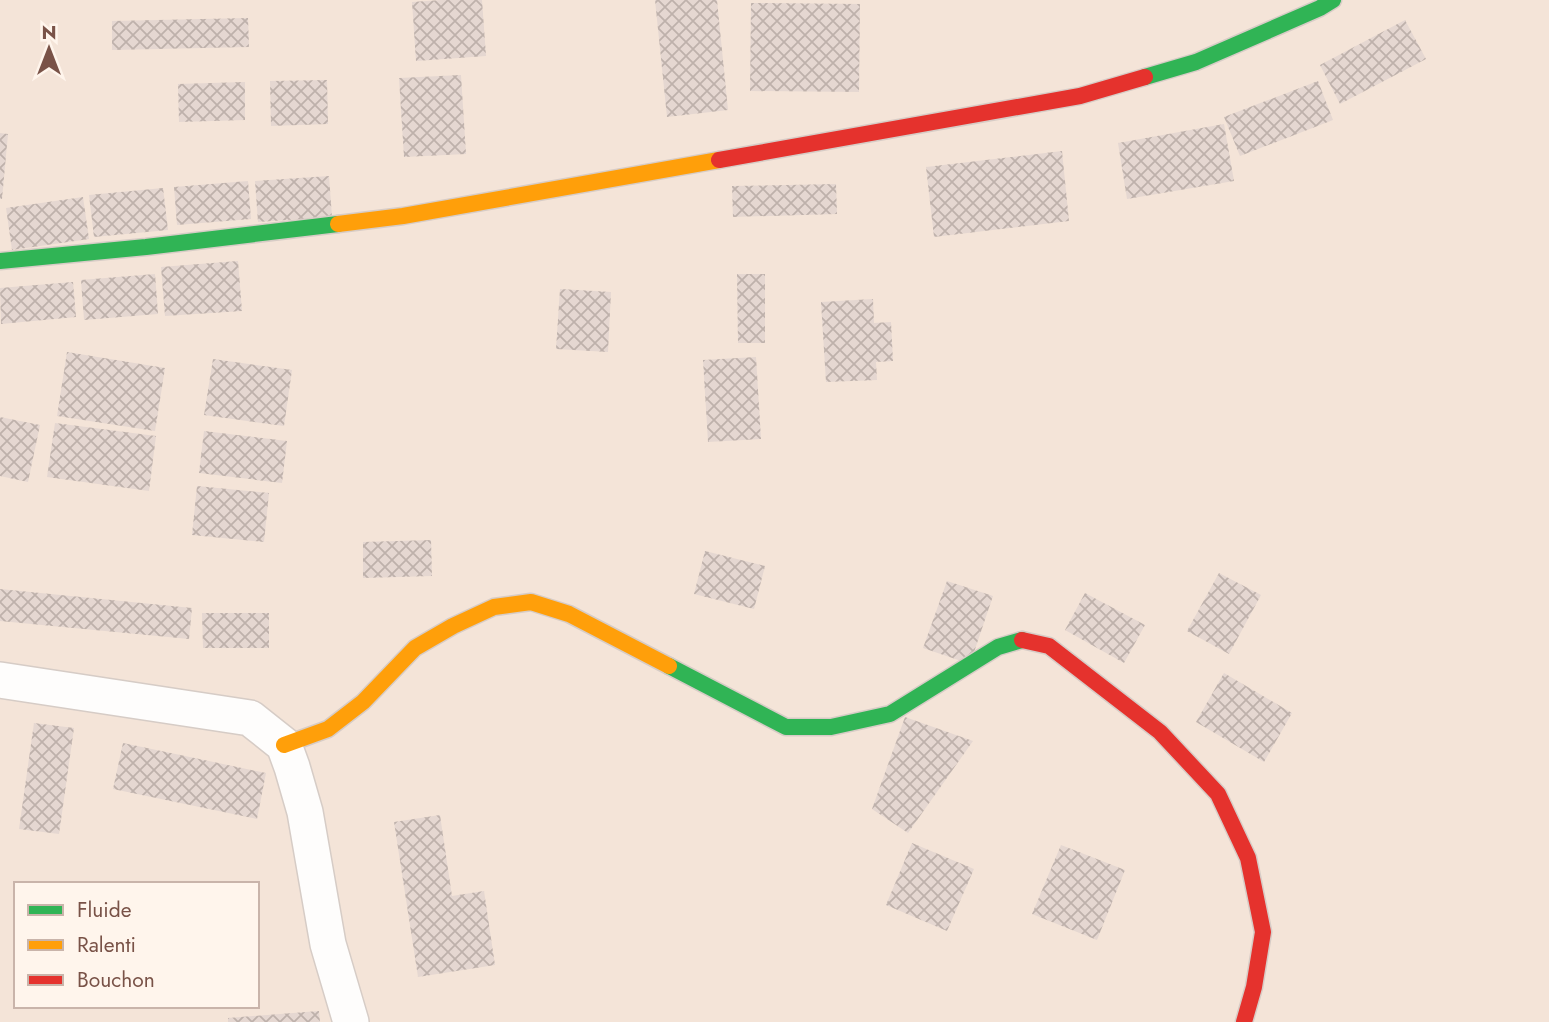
<svg xmlns="http://www.w3.org/2000/svg" width="1549" height="1022" viewBox="0 0 1549 1022" font-family="Jost,sans-serif">
  <style>
    .residential { fill: #f4e4d8; fill-rule: evenodd }
    .building { fill: url(#building-cross-hatch) }
    .lines { fill: none; stroke-linecap: round; stroke-linejoin: round }
    .street-casing { stroke: #d6ccc6; stroke-width: 38 }
    .fast-casing { stroke: #d7ccc6; stroke-width: 19 }
    .slow-casing { stroke: #d7ccc6; stroke-width: 19 }
    .jam-casing { stroke: #d7ccc6; stroke-width: 19 }
    .street { stroke: #fefdfc; stroke-width: 35 }
    .fast { stroke: #30b455; stroke-width: 16 }
    .slow { stroke: #ff9f0a; stroke-width: 16 }
    .jam { stroke: #e5322d; stroke-width: 16 }
  </style>
  <defs>
    <pattern id="building-cross-hatch" width="8" height="8" patternUnits="userSpaceOnUse" patternTransform="scale(1.75)"><rect width="8" height="8" fill="#e5d7d1"/><path d="M0 0l8 8M0 8l8-8" fill="none" stroke="#beb1ab"/></pattern>
  </defs>
  <rect width="100%" height="100%" fill="#f8f1ea"/>
  <path class="residential" d="M0 0H1549V1022H0ZM16 884H257V1006H16Z"/>
  <g class="building">
    <path d="M441 0H482L486 56 416 61 412 2Z"/>
    <path d="M655 0H717L728 110 667 117Z"/>
    <path d="M751 3 860 4 859 92 750 91Z"/>
    <path d="M248 18 249 47 112 50V21Z"/>
    <path d="M1405 20 1426 59 1340 104 1320 65Z"/>
    <path d="M461 75 466 154 404 157 399 78Z"/>
    <path d="M327 80 328 124 271 126 270 81Z"/>
    <path d="M1318 81 1333 120 1240 156 1224 117Z"/>
    <path d="M245 82V120L179 122 178 84Z"/>
    <path d="M1224 124 1234 181 1127 199 1118 143Z"/>
    <path d="M0 133 8 134 2 199H0Z"/>
    <path d="M1062 151 1069 221 934 237 926 167Z"/>
    <path d="M329 176 332 217 258 222 255 181Z"/>
    <path d="M248 181 251 219 177 225 174 187Z"/>
    <path d="M836 184 837 214 733 217 732 186Z"/>
    <path d="M163 188 168 230 94 237 89 195Z"/>
    <path d="M83 197 89 239 12 250 6 208Z"/>
    <path d="M238 261 242 311 165 316 161 267Z"/>
    <path d="M155 274 158 314 84 320 81 280Z"/>
    <path d="M737 274H765V343H738Z"/>
    <path d="M73 282 76 317 1 324 0 288Z"/>
    <path d="M560 289 611 292 608 352 556 349Z"/>
    <path d="M873 299 874 323 891 322 893 361 876 362 877 380 826 382 821 302Z"/>
    <path d="M67 352 165 368 155 431 57 416Z"/>
    <path d="M756 357 761 439 708 442 703 360Z"/>
    <path d="M213 359 292 370 284 426 204 415Z"/>
    <path d="M0 417 40 425 28 482 0 476Z"/>
    <path d="M55 423 156 436 149 491 47 477Z"/>
    <path d="M204 431 287 441 282 483 199 473Z"/>
    <path d="M197 486 269 493 264 542 192 535Z"/>
    <path d="M431 540 432 576 363 578V542Z"/>
    <path d="M705 551 765 566 754 609 694 594Z"/>
    <path d="M1219 573 1261 595 1229 654 1187 631Z"/>
    <path d="M947 581 993 596 970 664 923 648Z"/>
    <path d="M0 589 192 608 189 639 0 621Z"/>
    <path d="M1085 593 1145 625 1124 663 1065 630Z"/>
    <path d="M202 613H269V648H203Z"/>
    <path d="M1224 673 1292 713 1264 762 1196 722Z"/>
    <path d="M905 717 973 741 908 833 872 809Z"/>
    <path d="M34 723 74 728 59 834 19 829Z"/>
    <path d="M123 743 266 773 257 819 113 789Z"/>
    <path d="M440 815 452 896 484 891 495 965 418 977 394 822Z"/>
    <path d="M912 843 974 869 947 931 886 905Z"/>
    <path d="M1061 845 1125 870 1097 940 1032 914Z"/>
    <path d="M319 1011 320 1022H228V1018Z"/>
  </g>
  <g class="lines">
    <g class="street-casing">
      <path id="street" d="M0 680 250 718 284 745 292 767 305 812 328 944 351 1022"/>
    </g>
    <g class="fast-casing">
      <g id="fast">
        <path d="M1145 77 1196 62 1320 8 1333 0"/>
        <path d="M0 261 146 247 338 224"/>
        <path d="M669 666 786 727H831L890 714 998 647 1022 640"/>
      </g>
    </g>
    <g class="slow-casing">
      <g id="slow">
        <path d="M338 224 403 216 719 160"/>
        <path d="M284 745 328 729 363 702 415 648 453 626 494 607 531 602 569 614 669 666"/>
      </g>
    </g>
    <g class="jam-casing">
      <g id="jam">
        <path d="M719 160 1080 96 1145 77"/>
        <path d="M1022 640 1049 646 1160 732 1218 794 1248 858 1263 932 1254 987 1244 1022"/>
      </g>
    </g>
    <use href="#street" class="street"/>
    <use href="#fast" class="fast"/>
    <use href="#slow" class="slow"/>
    <use href="#jam" class="jam"/>
  </g>
  <rect x="14" y="882" width="245" height="126" fill="#fff5ec" stroke="#c9b4aa" stroke-width="2"/>
  <rect x="28" y="905" width="35" height="10" fill="#30b455" stroke="#c9b4aa" stroke-width="2"/>
  <text x="77" y="917" font-size="21" fill="#795247">Fluide</text>
  <rect x="28" y="940" width="35" height="10" fill="#ff9f0a" stroke="#c9b4aa" stroke-width="2"/>
  <text x="77" y="952" font-size="21" fill="#795247">Ralenti</text>
  <rect x="28" y="975" width="35" height="10" fill="#e5322d" stroke="#c9b4aa" stroke-width="2"/>
  <text x="77" y="987" font-size="21" fill="#795247">Bouchon</text>
  <g transform="translate(49 49)" stroke="#fff5ec" stroke-width="5" paint-order="stroke">
  <path d="M0-5L12 26L0 18L-12 26Z" fill="#795247"/>
  <text y="-10" font-size="19" font-weight="bold" text-anchor="middle" fill="#795247">N</text>
  </g>
</svg>
